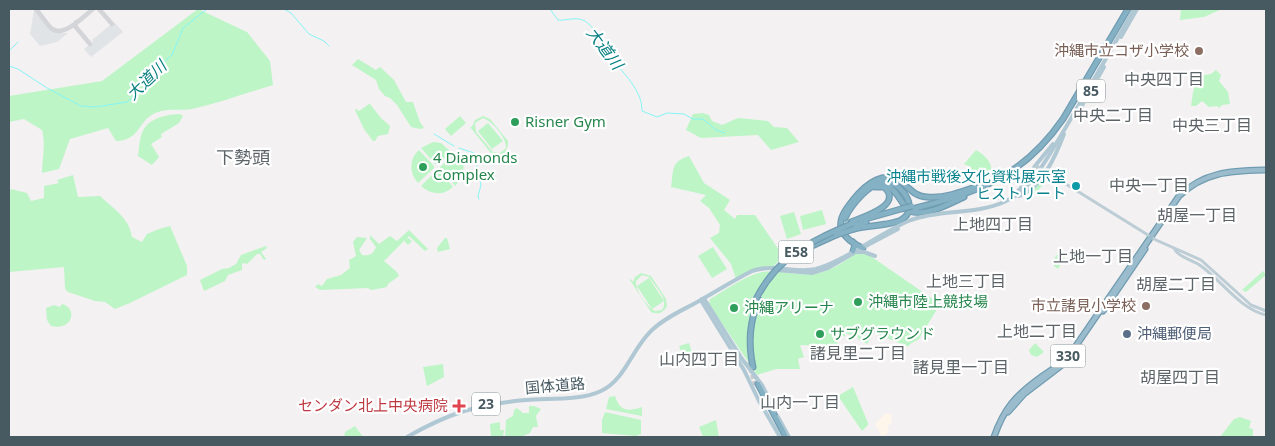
<svg xmlns="http://www.w3.org/2000/svg" width="1275" height="446" viewBox="0 0 1275 446" font-family="'Noto Sans','Noto Sans JP',sans-serif">
  <style>
    .commercial { fill: #fef5eb }
    .airport { fill: #e0e4e6 }
    .green { fill: #bdf5c7; fill-rule: evenodd }
    .lines { fill: none; stroke-linecap: round; stroke-linejoin: round }
    .stream { stroke: #86f5f6; stroke-width: 1 }
    .taxiway { stroke: #d4d5d8; stroke-width: 4.5 }
    .motorway-tunnel { stroke: #c9cbce; stroke-width: 4.5; stroke-dasharray: 4.5 2; stroke-linecap: butt }
    .trunk-casing { stroke: #709cb1; stroke-width: 7 }
    .motorway-casing { stroke: #709cb1; stroke-width: 7 }
    .secondary { stroke: #bccdd5; stroke-width: 3 }
    .primary { stroke: #afc8d3; stroke-width: 4 }
    .trunk { stroke: #9abccc; stroke-width: 4.5 }
    .motorway { stroke: #85b1c5; stroke-width: 4.5 }
    .motorway-bridge-casing { stroke: #709cb1; stroke-width: 7; stroke-linecap: butt }
    .secondary-bridge { stroke: #bccdd5; stroke-width: 3 }
    .motorway-bridge { stroke: #85b1c5; stroke-width: 4.5 }
    .education-dot { fill: #8d6e63; stroke: #fff; stroke-width: 2 }
    .leisure-dot { fill: #2e9e5b; stroke: #fff; stroke-width: 2 }
    .culture-dot { fill: #0f9aa8; stroke: #fff; stroke-width: 2 }
    .service-dot { fill: #5c6f8a; stroke: #fff; stroke-width: 2 }
    .health-dot { fill: #e0444e; stroke: #fff; stroke-width: 2 }
    .labels { text-anchor: middle; stroke-width: 4.5; stroke-linejoin: round; paint-order: stroke }
    .shield { fill: #fff; stroke: #7e8c91; stroke-width: 1 }
    .shield-label { font-size: 14px; font-weight: bold; fill: #475a62 }
    .education-label { font-size: 15px; fill: #785e54; stroke: #fff; text-anchor: end }
    .leisure-label { font-size: 15px; fill: #27864d; stroke: #fff; text-anchor: start }
    .culture-label { font-size: 15px; fill: #0d838f; stroke: #fff; text-anchor: end }
    .service-label { font-size: 15px; fill: #4e5e75; stroke: #fff; text-anchor: start }
    .street-label { font-size: 15px; fill: #475a62; stroke: #fff }
    .health-label { font-size: 15px; fill: #be3a42; stroke: #fff; text-anchor: end }
    .water-label { font-size: 16px; font-style: italic; fill: #067f80; stroke: #fff }
    .neighbourhood-label { font-size: 16px; fill: #5d6468; stroke: #fff }
    .quarter-label { font-size: 18px; fill: #5d6468; stroke: #fff }
  </style>
  <rect width="100%" height="100%" fill="#f4f1f2"/>
  <path class="commercial" d="M886 413 892 415 891 423 887 427 889 432 882 437 875 424Z"/>
  <g class="airport">
    <path d="M34 10 53 32 68 33 57 42 40 46 30 34Z"/>
    <path d="M114 22 123 32 91 57 84 49 93 42 92 40Z"/>
  </g>
  <g class="green">
    <path d="M198 9 247 32 270 61 273 85C246 93 219 103 192 109 180 111 169 108 158 112 138 118 141 141 116 141L108 128 70 139 59 169 42 173C42 159 46 144 42 130L24 119 9 122V96L102 81Z"/>
    <path d="M1181 9H1222L1204 17 1180 20Z"/>
    <path d="M358 59 376 70 380 67 394 80 406 102H413L420 122 424 128 420 129 411 127 397 105 390 98 385 96 379 89 376 80 352 65Z"/>
    <path d="M1216 70 1221 75 1219 81 1228 92 1230 104 1222 105 1219 108 1217 106 1209 107 1202 101 1196 106H1191L1193 92 1198 76 1211 74Z"/>
    <path d="M369 104H370L381 118 390 126 388 134 378 136 375 141H373L364 129 355 110 356 109 359 111Z"/>
    <path d="M703 113 709 115 712 121 722 125 738 118 768 121 774 127 787 128 799 142 771 150 758 135 701 138 686 130 693 114Z"/>
    <path d="M180 114 183 116 179 123 161 134 162 137 151 144 159 157 152 165 138 156C139 149 139 142 141 136 146 118 164 115 180 114Z"/>
    <path d="M460 116 466 123 451 136 445 129Z"/>
    <path d="M483 116 490 119 508 141V145L505 153 496 155 500 162 499 163 470 127H472L475 120ZM483 118C492 121 507 138 506 148L500 153 493 152 476 132 475 123Z"/>
    <path d="M488 123 503 141 492 149 478 131Z"/>
    <path d="M433 142 441 143 451 152 439 164H435L421 148Z"/>
    <path d="M419 150 434 166V168L418 183C409 173 409 159 419 150Z"/>
    <path d="M976 150C986 156 992 162 992 174L987 177 972 172 971 167 964 164Z"/>
    <path d="M456 153C468 161 464 177 455 186L440 167Z"/>
    <path d="M689 156 704 183 730 200 724 210 735 219 737 215H755L783 256 774 266 762 267 736 279 731 264 710 238 719 233 720 225 709 208 700 201 706 195 671 187C674 170 670 162 689 156Z"/>
    <path d="M439 170 453 187C443 196 432 195 421 186L436 171Z"/>
    <path d="M73 175 78 197 100 196C113 208 130 219 132 237L142 242 147 234 159 229 170 226 187 266V275L130 303 115 309 105 302 95 301 68 292 65 289 64 267 9 272V194L11 189 27 193 31 201 44 198V186L59 183 57 180Z"/>
    <path d="M1043 177 1049 179 1032 196 1029 193Z"/>
    <path d="M822 210 826 224 803 230 800 216Z"/>
    <path d="M794 212 801 234 787 239 780 216Z"/>
    <path d="M409 230 428 249 425 251 409 236 406 240 408 238 412 241 408 245 405 242V240L384 261 397 272 399 276 388 284 387 287 377 289 371 290 368 288 320 290 315 287 318 284 322 286 327 279 341 275 350 268 349 260 356 256 353 242 357 237 367 238 359 250 362 255C370 256 373 254 376 247L370 239V235L379 244 390 236 397 241Z"/>
    <path d="M445 238H447L450 249 438 252 437 248Z"/>
    <path d="M266 246 267 248 261 252 266 259 264 260 260 254H257L247 264 244 263 242 264V270L228 275 225 281 204 291 200 280 222 269 229 268 236 264 241 255Z"/>
    <path d="M713 247 727 269 712 278 698 256Z"/>
    <path d="M857 253 869 255 940 304 919 339 910 344 909 346H907L874 333 867 344 858 339 859 338 845 333V336L837 337 838 347 800 345 804 357 798 359 800 369H776L757 375 709 304 710 299C726 290 744 276 762 272 779 269 795 276 812 274 829 273 843 262 857 253Z"/>
    <path d="M1058 253 1065 257 1058 269 1054 266 1053 261Z"/>
    <path d="M1263 271 1266 275 1246 292 1242 290Z"/>
    <path d="M641 273 651 276 666 299 667 306C663 313 658 315 651 312L630 280 631 279 633 282 635 277ZM642 275 649 277C655 286 670 300 662 310L655 311C647 307 635 290 636 281Z"/>
    <path d="M649 278 664 301 652 309 637 286Z"/>
    <path d="M62 304C78 308 73 331 51 326L47 320 46 308 54 305 60 307Z"/>
    <path d="M689 343 693 356 692 364 687 366 679 346Z"/>
    <path d="M1035 343 1044 352 1037 357 1031 355 1029 350Z"/>
    <path d="M443 364 444 377 427 386 423 367Z"/>
    <path d="M853 387 868 423V425L862 431 838 396Z"/>
    <path d="M615 396C620 411 627 412 642 407V416L606 409 609 397Z"/>
    <path d="M529 406H534L541 409 536 416 538 427H533L530 433 521 437H505L506 420 513 416 514 410 517 408 523 413H529Z"/>
    <path d="M605 412 641 420V434L636 436 602 433V420Z"/>
    <path d="M1240 417 1251 421 1249 428 1253 429V437H1220L1234 419Z"/>
    <path d="M716 420 719 437H703L699 427Z"/>
    <path d="M500 422V430H504L503 437H491L490 424Z"/>
    <path d="M355 426 363 437H344L345 432Z"/>
  </g>
  <g class="lines">
    <g class="stream">
      <path d="M284 9 291 13 309 34 324 41 329 46"/>
      <path d="M550 9 558 20C567 21 576 16 585 21 596 28 600 42 607 52 617 67 632 79 639 96 641 100 642 106 642 111L657 117 667 113 684 114 693 119H703L716 130 725 133"/>
      <path d="M9 51 18 42"/>
      <path d="M9 66 18 69 47 88 81 106 96 107 127 102 132 98 138 84 172 55 183 28 207 9"/>
      <path d="M434 134 454 146"/>
      <path d="M459 148 474 153 481 185 478 196 479 199"/>
      <path d="M474 153 493 165"/>
    </g>
    <g class="taxiway">
      <path d="M36 9C41 15 46 23 51 28 63 39 84 16 93 9"/>
      <path d="M99 9 112 24"/>
      <path d="M76 22 75 26 90 44"/>
    </g>
    <path class="motorway-tunnel" d="M749 362 755 385"/>
    <g class="trunk-casing">
      <g id="trunk">
        <path d="M1103 311 1145 249"/>
        <path d="M1008 412 1024 394 1066 362"/>
        <path d="M994 437C1004 408 1016 395 1041 377 1052 370 1063 363 1071 353L1179 196C1205 171 1232 171 1266 170"/>
      </g>
    </g>
    <g class="motorway-casing">
      <g id="motorway">
        <path d="M912 209C978 192 1022 178 1063 119L1128 9"/>
        <path d="M909 211C927 217 948 204 964 197"/>
        <path d="M845 218C850 207 872 178 886 184 895 189 901 201 907 209"/>
        <path d="M862 220 901 209"/>
        <path d="M851 222C863 217 904 205 884 187H875"/>
        <path d="M852 226 866 222"/>
        <path d="M854 229C865 226 893 225 901 220 922 208 899 179 880 180"/>
        <path d="M863 248C855 245 843 237 841 228 839 217 847 208 853 200 866 184 885 168 904 184 912 191 917 197 927 197 947 199 969 189 987 183"/>
        <path d="M803 250 836 235"/>
        <path d="M853 251 855 245 853 242"/>
        <path d="M753 367C748 344 749 322 759 300"/>
        <path d="M758 384 786 437"/>
      </g>
    </g>
    <g class="secondary">
      <path d="M1045 171 1156 240 1201 260 1251 305 1266 311"/>
      <path d="M1175 250C1180 258 1193 260 1201 266 1222 281 1240 309 1266 315"/>
    </g>
    <g class="primary">
      <path d="M1121 37 1137 9"/>
      <path d="M1080 109 1104 67"/>
      <path d="M1017 192 1022 187 1035 166 1053 144"/>
      <path d="M1019 196C1042 188 1056 155 1064 134"/>
      <path d="M862 248 898 229"/>
      <path d="M855 252H864L875 256"/>
      <path d="M776 270 812 273 828 268 854 253"/>
      <path d="M702 299 705 300 742 359 762 385 775 411"/>
      <path d="M702 299V302L744 370 759 401 780 437"/>
      <path d="M778 417 789 437"/>
      <path d="M407 437C449 413 478 404 526 400 548 398 580 401 601 391 625 380 632 349 651 331 664 318 683 310 699 301 717 291 734 280 752 271 776 263 795 274 816 269 847 260 879 233 911 220 941 209 975 215 1004 202 1013 198 1022 192 1028 185 1043 168 1054 147 1066 127 1089 88 1112 49 1134 9"/>
    </g>
    <use href="#trunk" class="trunk"/>
    <use href="#motorway" class="motorway"/>
    <g class="motorway-bridge-casing">
      <g id="motorway-bridge">
        <path d="M901 209 912 206"/>
        <path d="M836 235 854 229"/>
        <path d="M756 299C778 256 810 242 851 224"/>
      </g>
    </g>
    <g class="secondary-bridge">
      <path d="M1037 166 1045 171"/>
      <path d="M1036 168 1043 173"/>
    </g>
    <use href="#motorway-bridge" class="motorway-bridge"/>
  </g>
  <g class="education-dot">
    <circle cx="1199" cy="51" r="5"/>
    <circle cx="1146" cy="306" r="5"/>
  </g>
  <g class="leisure-dot">
    <circle cx="515" cy="122" r="5"/>
    <circle cx="423" cy="167" r="5"/>
    <circle cx="858" cy="302" r="5"/>
    <circle cx="734" cy="308" r="5"/>
    <circle cx="820" cy="334" r="5"/>
  </g>
  <circle class="culture-dot" cx="1076" cy="186" r="5"/>
  <circle class="service-dot" cx="1127" cy="334" r="5"/>
  <path class="health-dot" d="M456.5 398.5h5v5h5v5h-5v5h-5v-5h-5v-5h5z"/>
  <g class="labels">
    <g class="shield">
      <rect x="1077" y="79.5" width="28" height="23" rx="4"/>
      <rect x="778.5" y="240.5" width="35" height="23" rx="4"/>
      <rect x="1050.5" y="344.5" width="35" height="23" rx="4"/>
      <rect x="472" y="392.5" width="28" height="23" rx="4"/>
    </g>
    <g class="shield-label">
      <text x="1091" y="96">85</text>
      <text x="796" y="257">E58</text>
      <text x="1068" y="361">330</text>
      <text x="486" y="409">23</text>
    </g>
    <g class="education-label">
      <text x="1189" y="56">沖縄市立コザ小学校</text>
      <text x="1136" y="311">市立諸見小学校</text>
    </g>
    <g class="leisure-label">
      <text x="525" y="127">Risner Gym</text>
      <text x="433" y="163">4 Diamonds<tspan x="433" dy="17">Complex</tspan></text>
      <text x="868" y="307">沖縄市陸上競技場</text>
      <text x="744" y="313">沖縄アリーナ</text>
      <text x="830" y="339">サブグラウンド</text>
    </g>
    <g class="culture-label">
      <text x="1066" y="182">沖縄市戦後文化資料展示室<tspan x="1066" dy="17">ヒストリート</tspan></text>
    </g>
    <g class="service-label">
      <text x="1137" y="339">沖縄郵便局</text>
    </g>
    <g class="street-label">
      <text transform="translate(555 386) rotate(-5)" y="5">国体道路</text>
    </g>
    <g class="health-label">
      <text x="448" y="411">センダン北上中央病院</text>
    </g>
    <g class="water-label">
      <text transform="translate(605 48) rotate(53)" y="6">大道川</text>
      <text transform="translate(146 80) rotate(-44)" y="6">大道川</text>
    </g>
    <g class="neighbourhood-label">
      <text x="1164" y="85">中央四丁目</text>
      <text x="1113" y="121">中央二丁目</text>
      <text x="1212" y="131">中央三丁目</text>
      <text x="1149" y="191">中央一丁目</text>
      <text x="1197" y="221">胡屋一丁目</text>
      <text x="993" y="230">上地四丁目</text>
      <text x="1093" y="262">上地一丁目</text>
      <text x="966" y="287">上地三丁目</text>
      <text x="1176" y="290">胡屋二丁目</text>
      <text x="1037" y="337">上地二丁目</text>
      <text x="858" y="359">諸見里二丁目</text>
      <text x="699" y="365">山内四丁目</text>
      <text x="961" y="373">諸見里一丁目</text>
      <text x="1180" y="383">胡屋四丁目</text>
      <text x="800" y="408">山内一丁目</text>
    </g>
    <g class="quarter-label">
      <text x="243" y="164">下勢頭</text>
    </g>
  </g>
  <rect width="1275" height="446" fill="none" stroke="#475a62" stroke-width="20"/>
</svg>
